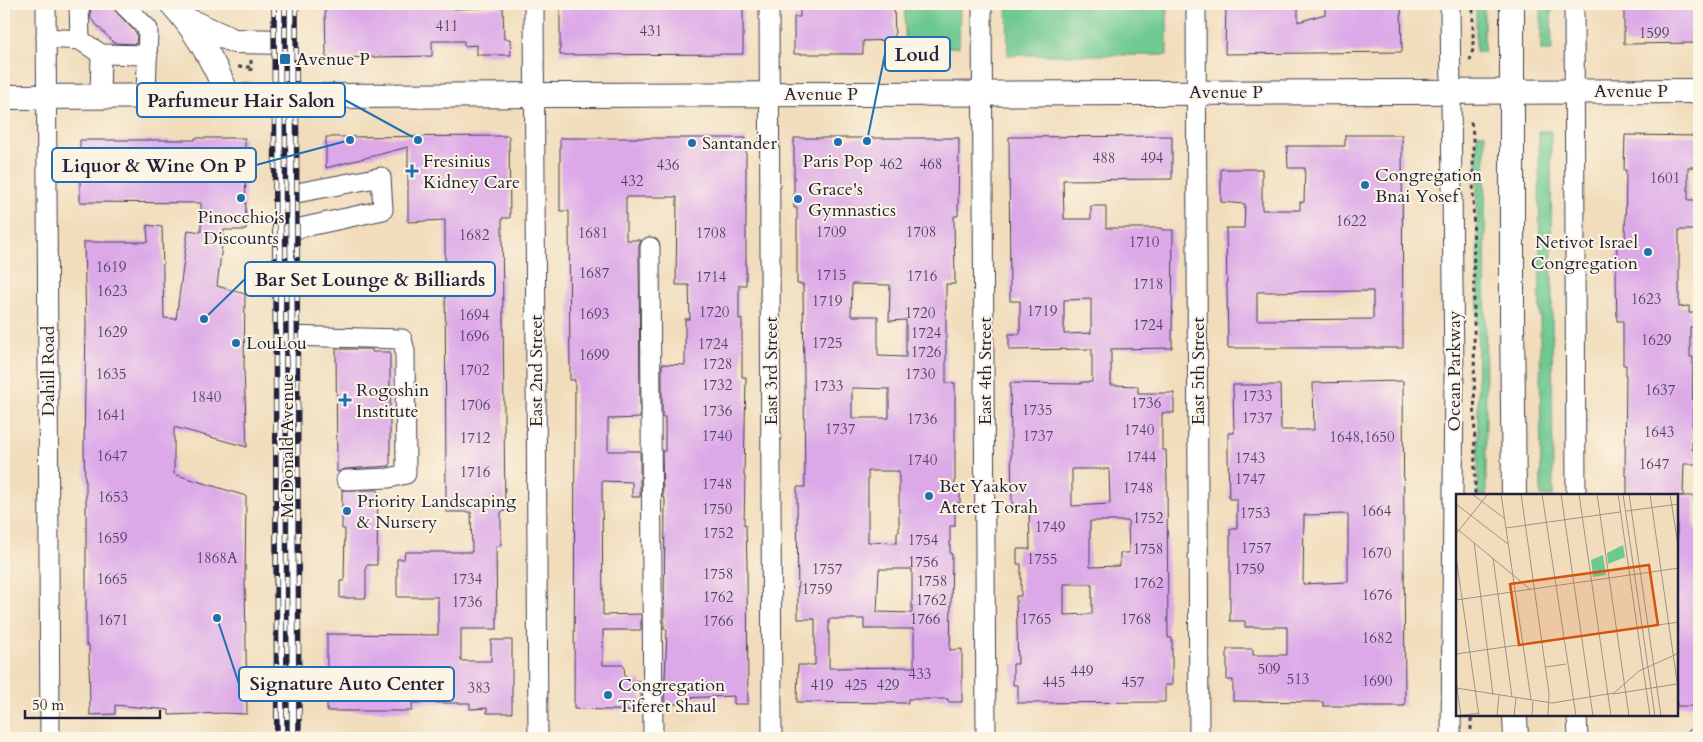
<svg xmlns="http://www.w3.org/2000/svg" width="1703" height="742" viewBox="0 0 1703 742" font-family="Cardo,serif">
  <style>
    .green { fill: #6ec990; stroke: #487666 }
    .building { fill: #dca8e8; fill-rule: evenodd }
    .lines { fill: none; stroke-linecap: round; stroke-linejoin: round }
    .minor-casing { stroke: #413e4e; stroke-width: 21 }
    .major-casing { stroke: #413e4e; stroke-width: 26 }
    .path { stroke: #413e4e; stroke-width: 3; stroke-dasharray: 4 4; stroke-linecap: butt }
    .minor { stroke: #fff; stroke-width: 19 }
    .major { stroke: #fff; stroke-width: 24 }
    .rail-casing { stroke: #22223b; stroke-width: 5.5 }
    .rail { stroke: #fcf5e5; stroke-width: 4; stroke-dasharray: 11; stroke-linecap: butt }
    .poi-dot { fill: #1f6fb2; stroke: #fcf5e5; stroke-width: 2 }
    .labels { text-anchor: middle; stroke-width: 4; stroke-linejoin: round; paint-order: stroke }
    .number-label { font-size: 15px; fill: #504466 }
    .poi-label { font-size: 18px; fill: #22223b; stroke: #fcf5e5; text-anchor: start }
    .street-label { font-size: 18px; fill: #22223b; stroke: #fcf5e5 }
    .inset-road { fill: none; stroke: #9e9288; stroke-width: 1 }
    .view { fill: #d45411; fill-opacity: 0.15; stroke: #d45411; stroke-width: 2.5 }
    .inset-edge { fill: none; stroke: #22223b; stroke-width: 2.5 }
    .leader { fill: none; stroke: #1f6fb2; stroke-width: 2 }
    .callout-dot { fill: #1f6fb2; stroke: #fcf5e5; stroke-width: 2 }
    .callout { fill: #fcf5e5; stroke: #1f6fb2; stroke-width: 2 }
    .callout-label { font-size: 19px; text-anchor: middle; font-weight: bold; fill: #22223b }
  </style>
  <rect width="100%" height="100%" fill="#fcf5e5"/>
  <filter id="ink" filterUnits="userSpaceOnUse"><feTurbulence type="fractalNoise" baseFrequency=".02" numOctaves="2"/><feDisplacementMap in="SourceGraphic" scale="10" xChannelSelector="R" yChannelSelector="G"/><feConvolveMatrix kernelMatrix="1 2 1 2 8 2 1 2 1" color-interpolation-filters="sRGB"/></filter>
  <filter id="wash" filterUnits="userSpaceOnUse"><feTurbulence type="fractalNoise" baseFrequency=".0096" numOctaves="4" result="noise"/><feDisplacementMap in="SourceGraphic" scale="20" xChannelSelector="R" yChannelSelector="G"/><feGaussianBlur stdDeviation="1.12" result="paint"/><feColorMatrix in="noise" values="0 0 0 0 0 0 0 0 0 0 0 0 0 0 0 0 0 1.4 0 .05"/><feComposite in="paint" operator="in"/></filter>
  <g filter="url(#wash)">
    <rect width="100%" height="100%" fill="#f1ddbc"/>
    <g class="green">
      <path d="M905 4H960L959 47H905Z"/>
      <path d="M1007 4H1167V55H1008Z"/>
      <rect x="1476" y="4" width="8" height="48"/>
      <path d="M1541 4H1551L1552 51H1541Z"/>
      <path d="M1539 131H1551L1553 496H1541Z"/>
      <path d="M1477 134H1485L1486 496H1478Z"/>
    </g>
    <g id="blocks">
      <g class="building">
        <path d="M90 4H109L137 34 136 44 114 43 91 19Z"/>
        <path d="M325 4H454V9L503 7 504 39H510L511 55H477V45L464 46V41H432V56L326 58Z"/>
        <path d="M560 4H618V7L687 8V4H743V54L560 55Z"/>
        <path d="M800 4H894L895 40 863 41V54H794V17H800Z"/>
        <path d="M1226 4H1298V22L1325 14V4H1401L1402 52 1225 54Z"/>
        <path d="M1624 4H1699V43L1624 44Z"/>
        <path d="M1345 135H1402L1403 348H1228L1226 228H1244L1245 204 1221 202V169H1262V210H1300V202H1304L1305 168H1288L1287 146H1345ZM1373 291V319L1257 320V292Z"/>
        <path d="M1625 135 1699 136V167H1688V200H1699V230H1679V307L1689 306V313H1699V327H1690V357H1693L1692 450H1699V464H1684L1683 496H1627V475H1625L1626 365H1623V321H1617L1616 278 1617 242H1625L1626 170H1624Z"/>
        <path d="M509 136 510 218H502L505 511 501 512V545L496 546 497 629H461V661H491V640H512V713H487V708L470 709V703H412V711H327V634L438 635V597H397V559H404L405 552H472L471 512H446L445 220 408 222V147L326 168V137Z"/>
        <path d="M1172 136V179L1063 180 1064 219H1091V206H1106V228H1162V230H1173L1172 348 1111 349V385L1138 386V393H1174V413H1162V450H1166L1167 481 1168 638H1172V685H1165V702L1018 703V685H1013V664H1018L1016 596H1021V564H1017V549H1030L1029 505H1012L1010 383 1081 384V382H1092V349L1009 350V334H1020V301H1010L1009 137ZM1091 299V333L1064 334V300ZM1072 469H1109L1110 504 1072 506ZM1090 521H1128L1129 553H1120V566L1090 567ZM1064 584H1092V614L1064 615Z"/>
        <path d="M195 138H245L246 230H224L217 286 245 294 244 370 247 447 174 427V474L246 496 245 581 247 714 223 713 169 715V710L115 705V714L90 715 89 645H86V481H85L84 448 86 324 84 242H148L147 225 162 227 164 318 176 319 188 230 201 232V203L80 202V140H195Z"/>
        <path d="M560 138H746V285H739V319H742V377H746L744 476H745L744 525H746L747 565 748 704H734V696L682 698V704H664L667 629H664L665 499 663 497 662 451H665V417H662V364L685 365V319H690L689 285H676L677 197H626V240H641L639 247 640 418 608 419V451H640V497H632V482L602 481 603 615 641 614V630H603V665H624L625 680 641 681V711L574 709 575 380H570L569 211H560Z"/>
        <path d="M794 138H959L958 216H954L955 284H946V383H955V489H960V503H955V526H950V554H952L950 650 962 649V702H948V699H908V703L797 702 798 665H815V619H798L797 487H805L803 284H797V208H794ZM852 284 890 285 889 321 906 320V357L878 356V316H851ZM852 388 889 389V418H852ZM868 471H899V532H897V543L868 542ZM879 569H912V613L877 612ZM829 619H864V629H914V667L829 668Z"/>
        <path d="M336 349H372V352H390V466L345 469 337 472Z"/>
        <path d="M1403 381 1405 706H1323V702L1233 701V680H1227V649H1253V655H1287V627H1245V621H1230V529H1237V499H1229L1228 454V433H1234L1233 385H1280L1281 430H1314L1313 383ZM1348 514V582L1303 584 1304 515Z"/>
        <path d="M342 490H378L377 565H366V598H340V581H344L345 529H342Z"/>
        <path d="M1677 496H1694V529H1699V706H1677Z"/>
      </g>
    </g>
  </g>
  <g filter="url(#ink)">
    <use href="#blocks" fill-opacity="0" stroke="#413e4e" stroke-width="1"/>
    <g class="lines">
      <g class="minor-casing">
        <g id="minor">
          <path d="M46 4 50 738"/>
          <path d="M79 4 80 40"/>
          <path d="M123 4 148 29 146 96"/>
          <path d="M534 4 538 738"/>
          <path d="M769 4 772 738"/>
          <path d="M982 4 986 738"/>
          <path d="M1196 4 1199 738"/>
          <path d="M1450 4 1454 373 1451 738"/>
          <path d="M1574 4 1576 496"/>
          <path d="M46 38 80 40 101 54 100 97"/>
          <path d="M101 54 148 55"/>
          <path d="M286 231 383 210 381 177 286 195"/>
          <path d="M650 247 653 738"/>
          <path d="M286 336 402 339 405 351 406 474 389 478 346 480"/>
          <path d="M1577 716 1578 738"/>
          <path d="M1696 738H1699"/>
        </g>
      </g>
      <g class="major-casing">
        <g id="major">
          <path d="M172 4C197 31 214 62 228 96"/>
          <path d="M285 4 287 738"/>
          <path d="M1512 4V320L1514 496"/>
          <path d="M187 20 234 41 285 42"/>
          <path d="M4 97 1699 91"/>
          <path d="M1515 716 1516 738"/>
        </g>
      </g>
      <g class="path">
        <path d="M251 60V71"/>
        <path d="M1470 61 1473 49V4"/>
        <path d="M238 67H251"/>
        <path d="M1471 122 1473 134 1475 496"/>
        <path d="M1471 738V720L1473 716"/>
      </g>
      <use href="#minor" class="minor"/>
      <use href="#major" class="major"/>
      <g class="rail-casing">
        <g id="rail">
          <path d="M274 4 277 738"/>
          <path d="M285 4 287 738"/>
          <path d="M296 4 299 738"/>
        </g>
      </g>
      <use href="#rail" class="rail"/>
    </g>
  </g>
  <g class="poi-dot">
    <rect x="279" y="53" width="12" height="12" rx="2.5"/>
    <circle cx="838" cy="142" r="5"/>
    <circle cx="692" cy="143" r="5"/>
    <path d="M409.5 163.5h5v5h5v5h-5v5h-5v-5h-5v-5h5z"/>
    <circle cx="1365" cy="185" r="5"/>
    <circle cx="241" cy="198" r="5"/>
    <circle cx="798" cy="199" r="5"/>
    <circle cx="1648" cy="252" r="5"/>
    <circle cx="236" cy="343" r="5"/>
    <path d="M342.5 392.5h5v5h5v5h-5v5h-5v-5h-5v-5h5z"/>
    <circle cx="929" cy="496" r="5"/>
    <circle cx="347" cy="511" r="5"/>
    <circle cx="608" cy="695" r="5"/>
  </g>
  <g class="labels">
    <g class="number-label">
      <text x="447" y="31">411</text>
      <text x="651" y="36">431</text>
      <text x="1654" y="38">1599</text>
      <text x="1104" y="163">488</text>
      <text x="1152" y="163">494</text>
      <text x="891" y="169">462</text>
      <text x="931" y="169">468</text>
      <text x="668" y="170">436</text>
      <text x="1665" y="183">1601</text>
      <text x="632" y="186">432</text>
      <text x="1351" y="226">1622</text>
      <text x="831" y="237">1709</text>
      <text x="921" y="237">1708</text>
      <text x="593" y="238">1681</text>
      <text x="711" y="238">1708</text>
      <text x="474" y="240">1682</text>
      <text x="1144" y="247">1710</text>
      <text x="111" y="272">1619</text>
      <text x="594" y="278">1687</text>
      <text x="831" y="280">1715</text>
      <text x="922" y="281">1716</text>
      <text x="711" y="282">1714</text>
      <text x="1148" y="289">1718</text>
      <text x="112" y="296">1623</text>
      <text x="1646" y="304">1623</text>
      <text x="827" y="306">1719</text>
      <text x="1042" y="316">1719</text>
      <text x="714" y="317">1720</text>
      <text x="920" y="318">1720</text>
      <text x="594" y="319">1693</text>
      <text x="474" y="320">1694</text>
      <text x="1148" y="330">1724</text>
      <text x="112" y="337">1629</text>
      <text x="926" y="338">1724</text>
      <text x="474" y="341">1696</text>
      <text x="1656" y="345">1629</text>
      <text x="827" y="348">1725</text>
      <text x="713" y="349">1724</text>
      <text x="926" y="357">1726</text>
      <text x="594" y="360">1699</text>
      <text x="717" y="369">1728</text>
      <text x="474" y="375">1702</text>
      <text x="111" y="379">1635</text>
      <text x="920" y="379">1730</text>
      <text x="717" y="390">1732</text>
      <text x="828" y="391">1733</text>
      <text x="1660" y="395">1637</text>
      <text x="1257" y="401">1733</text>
      <text x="206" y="402">1840</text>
      <text x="1146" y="408">1736</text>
      <text x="475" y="410">1706</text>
      <text x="1037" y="415">1735</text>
      <text x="717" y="416">1736</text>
      <text x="111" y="420">1641</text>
      <text x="1257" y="423">1737</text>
      <text x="922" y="424">1736</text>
      <text x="840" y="434">1737</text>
      <text x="1139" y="435">1740</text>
      <text x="1659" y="437">1643</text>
      <text x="717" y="441">1740</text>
      <text x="1038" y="441">1737</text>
      <text x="1362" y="442">1648,1650</text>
      <text x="475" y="443">1712</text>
      <text x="112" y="461">1647</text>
      <text x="1141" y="462">1744</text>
      <text x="1250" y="463">1743</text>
      <text x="922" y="465">1740</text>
      <text x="1654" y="469">1647</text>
      <text x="475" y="477">1716</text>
      <text x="1250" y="484">1747</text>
      <text x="717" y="489">1748</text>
      <text x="1138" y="493">1748</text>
      <text x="113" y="502">1653</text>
      <text x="717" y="514">1750</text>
      <text x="1376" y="516">1664</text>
      <text x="1255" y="518">1753</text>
      <text x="1148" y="523">1752</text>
      <text x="1050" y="532">1749</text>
      <text x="718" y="538">1752</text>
      <text x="112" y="543">1659</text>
      <text x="923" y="545">1754</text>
      <text x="1256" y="553">1757</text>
      <text x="1148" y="554">1758</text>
      <text x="1376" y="558">1670</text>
      <text x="217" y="563">1868A</text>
      <text x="1042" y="564">1755</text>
      <text x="923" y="567">1756</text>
      <text x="827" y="574">1757</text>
      <text x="1249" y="574">1759</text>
      <text x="718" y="579">1758</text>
      <text x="112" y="584">1665</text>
      <text x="467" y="584">1734</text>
      <text x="932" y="586">1758</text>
      <text x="1148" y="588">1762</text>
      <text x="817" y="594">1759</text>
      <text x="1377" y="600">1676</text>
      <text x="718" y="602">1762</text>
      <text x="931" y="605">1762</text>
      <text x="467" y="607">1736</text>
      <text x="925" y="624">1766</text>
      <text x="1036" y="624">1765</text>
      <text x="1136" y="624">1768</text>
      <text x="113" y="625">1671</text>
      <text x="718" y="626">1766</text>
      <text x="1377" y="643">1682</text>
      <text x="1269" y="674">509</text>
      <text x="1082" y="676">449</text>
      <text x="920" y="679">433</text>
      <text x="1298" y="684">513</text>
      <text x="1377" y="686">1690</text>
      <text x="1054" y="687">445</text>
      <text x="1133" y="687">457</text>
      <text x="822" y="690">419</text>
      <text x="856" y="690">425</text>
      <text x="888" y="690">429</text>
      <text x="479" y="693">383</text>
    </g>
    <g class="poi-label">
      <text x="296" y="65">Avenue P</text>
      <text x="702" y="149">Santander</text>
      <text x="423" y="167">Fresinius<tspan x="423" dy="21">Kidney Care</tspan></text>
      <text x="838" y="167" text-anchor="middle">Paris Pop</text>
      <text x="1375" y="181">Congregation<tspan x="1375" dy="21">Bnai Yosef</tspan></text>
      <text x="808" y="195">Grace's<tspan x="808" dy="21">Gymnastics</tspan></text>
      <text x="241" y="223" text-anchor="middle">Pinocchio's<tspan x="241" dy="21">Discounts</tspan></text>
      <text x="1638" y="248" text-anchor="end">Netivot Israel<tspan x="1638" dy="21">Congregation</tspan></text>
      <text x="246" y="349">LouLou</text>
      <text x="356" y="396">Rogoshin<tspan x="356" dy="21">Institute</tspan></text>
      <text x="939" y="492">Bet Yaakov<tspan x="939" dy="21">Ateret Torah</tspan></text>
      <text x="357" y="507">Priority Landscaping<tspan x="357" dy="21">&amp; Nursery</tspan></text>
      <text x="618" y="691">Congregation<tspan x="618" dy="21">Tiferet Shaul</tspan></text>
    </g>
    <g class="street-label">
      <text x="1631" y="97">Avenue P</text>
      <text x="1226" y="98">Avenue P</text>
      <text x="821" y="100">Avenue P</text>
      <text transform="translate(48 371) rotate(-90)" y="6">Dahill Road</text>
      <text transform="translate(536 371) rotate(-90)" y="6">East 2nd Street</text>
      <text transform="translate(771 371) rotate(-90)" y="6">East 3rd Street</text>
      <text transform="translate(985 371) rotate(-90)" y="6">East 4th Street</text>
      <text transform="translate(1198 371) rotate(-90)" y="6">East 5th Street</text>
      <text transform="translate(1454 371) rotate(-90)" y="6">Ocean Parkway</text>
      <text transform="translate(287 446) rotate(-90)" y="6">McDonald Avenue</text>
    </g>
  </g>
  <g transform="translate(1456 494)">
    <rect width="222" height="222" fill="#f1ddbc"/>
    <path d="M167 51 169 63 152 70 151 59ZM147 61 150 81 137 83 135 66Z" fill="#6ec990"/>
    <path class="inset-road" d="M16 0 48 24M45 0 75 206M65 0 93 199 92 222M86 0 120 222M105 0 137 222M123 0 155 222M141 0 173 222M162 0 194 222M167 0 199 222M173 0 205 222M194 0 223 201M214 0 223 57M0 10 52 50M170 17 223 10M0 34 74 95M50 34 164 18M0 40 32 0M18 48 37 201M0 63 23 222M37 64 56 203M0 106 223 74M0 160 223 128M90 173 110 170M0 187 5 222M0 194 96 209 158 199 183 177 223 159M157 200 221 190M0 222 23 219M41 222 43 201M58 222 60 204M76 222 77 207"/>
    <path class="view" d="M193 71 202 131 63 151 54 90Z"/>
    <rect width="222" height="222" class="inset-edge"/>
  </g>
  <path class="leader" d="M867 141L885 54M418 140L345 100M350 140L256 165M204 319L245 279M217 618L239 684"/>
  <g class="callout-dot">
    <circle cx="867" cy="141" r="5"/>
    <circle cx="418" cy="140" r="5"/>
    <circle cx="350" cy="140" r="5"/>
    <circle cx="204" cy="319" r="5"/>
    <circle cx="217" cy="618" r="5"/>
  </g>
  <g class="callout">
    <rect x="885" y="37" width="65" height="34" rx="5"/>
    <rect x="137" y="83" width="208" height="34" rx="5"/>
    <rect x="52" y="148" width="204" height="34" rx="5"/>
    <rect x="245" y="262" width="250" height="34" rx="5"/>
    <rect x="239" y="667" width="215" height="34" rx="5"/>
  </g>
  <g class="callout-label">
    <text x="917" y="61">Loud</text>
    <text x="241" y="107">Parfumeur Hair Salon</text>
    <text x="154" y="172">Liquor &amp; Wine On P</text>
    <text x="370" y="286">Bar Set Lounge &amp; Billiards</text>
    <text x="347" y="690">Signature Auto Center</text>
  </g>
  <rect width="1703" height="742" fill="none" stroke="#fcf5e5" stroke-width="20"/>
  <path d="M25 710v8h135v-8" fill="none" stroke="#22223b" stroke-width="2.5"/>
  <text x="32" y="710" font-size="15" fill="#22223b" stroke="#fcf5e5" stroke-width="4" paint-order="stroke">50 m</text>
</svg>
